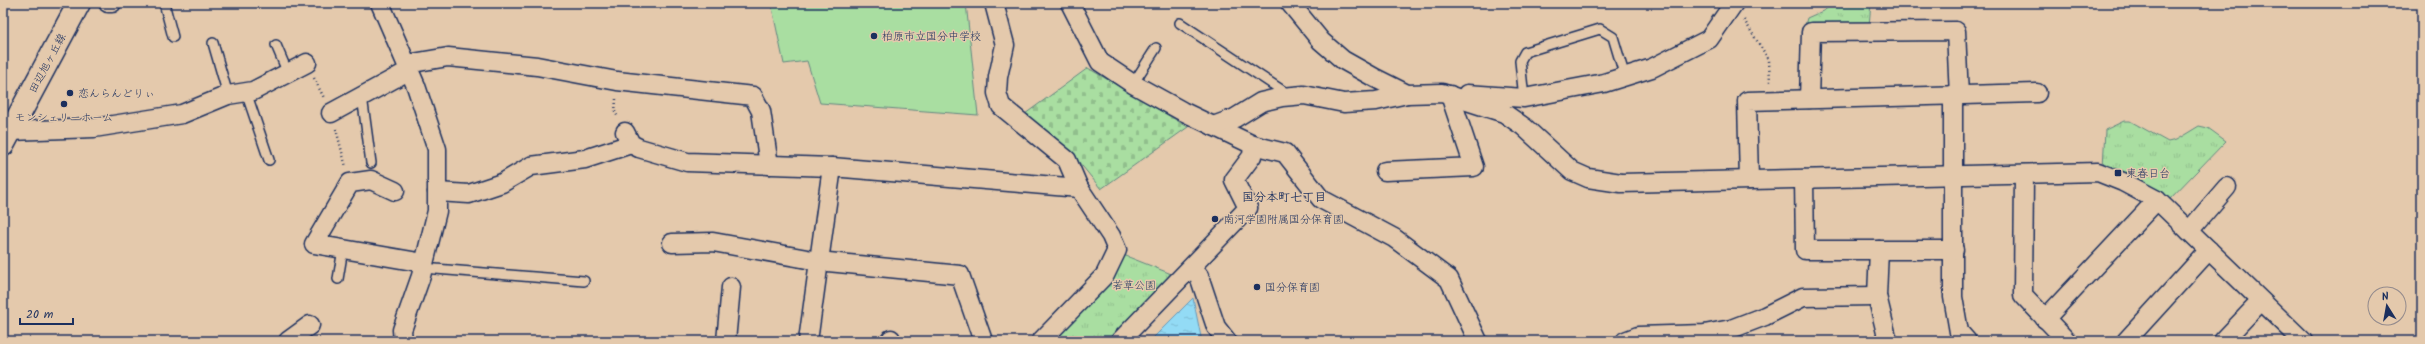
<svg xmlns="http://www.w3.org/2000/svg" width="2425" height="344" viewBox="0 0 2425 344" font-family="Kalam,'Klee One',sans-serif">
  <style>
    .grass { fill: #a9dea1; stroke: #628680 }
    .cemetery { fill: url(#cemetery-stones); stroke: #628680 }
    .park { fill: url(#park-tufts); stroke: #628680 }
    .water { fill: url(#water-ripples); stroke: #6396b9 }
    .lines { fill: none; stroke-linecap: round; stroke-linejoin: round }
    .lane-casing { stroke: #1b2f5e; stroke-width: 12 }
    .street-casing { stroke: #1b2f5e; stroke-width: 21 }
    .secondary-casing { stroke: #1b2f5e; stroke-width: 25 }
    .path { stroke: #1b2f5e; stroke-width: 2.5; stroke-dasharray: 1 3; stroke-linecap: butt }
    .lane { stroke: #e4c9ac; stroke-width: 9 }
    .street { stroke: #e4c9ac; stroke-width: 18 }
    .secondary { stroke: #e4c9ac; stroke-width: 22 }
    .poi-dot { fill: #1b2f5e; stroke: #e4c9ac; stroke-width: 1.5 }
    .labels { text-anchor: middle; stroke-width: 3; stroke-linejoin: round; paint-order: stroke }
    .poi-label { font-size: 11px; fill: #1b2f5e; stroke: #e4c9ac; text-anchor: start }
    .street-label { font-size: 11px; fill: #1b2f5e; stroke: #e4c9ac }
    .park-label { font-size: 11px; fill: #294065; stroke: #e4c9ac }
    .neighbourhood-label { font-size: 12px; font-weight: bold; fill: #1b2f5e; stroke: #e4c9ac }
  </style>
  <defs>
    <pattern id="cemetery-stones" width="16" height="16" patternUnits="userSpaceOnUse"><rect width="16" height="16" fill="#a9dea1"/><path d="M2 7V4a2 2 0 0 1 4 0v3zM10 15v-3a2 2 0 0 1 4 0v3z" fill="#91bf8d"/></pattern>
    <pattern id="park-tufts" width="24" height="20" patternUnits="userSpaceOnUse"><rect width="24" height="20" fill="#a9dea1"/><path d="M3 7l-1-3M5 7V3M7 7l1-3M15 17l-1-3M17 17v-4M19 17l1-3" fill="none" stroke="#91bf8d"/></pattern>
    <pattern id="water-ripples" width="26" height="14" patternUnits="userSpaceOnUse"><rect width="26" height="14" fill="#93dbf5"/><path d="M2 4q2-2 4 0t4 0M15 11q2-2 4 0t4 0" fill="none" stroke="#7ebcd4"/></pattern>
  </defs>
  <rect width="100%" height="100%" fill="#e4c9ac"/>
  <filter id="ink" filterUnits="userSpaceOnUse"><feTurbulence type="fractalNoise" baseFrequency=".025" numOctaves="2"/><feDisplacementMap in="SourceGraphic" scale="8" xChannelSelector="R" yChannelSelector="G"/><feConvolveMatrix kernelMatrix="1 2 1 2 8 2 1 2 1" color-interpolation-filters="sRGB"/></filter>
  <g filter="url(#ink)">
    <path class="grass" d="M771 3H966L978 115 820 103 807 61 784 64Z"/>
    <path class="cemetery" d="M1088 68 1188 127 1101 189 1078 161 1025 114Z"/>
    <g class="park">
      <path d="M1833 3H1871L1869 26 1805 25 1807 18 1825 10Z"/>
      <path d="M2124 121H2130L2168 142 2176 140 2199 126 2208 128 2226 141 2167 202 2137 179 2103 167 2105 130Z"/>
      <path d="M1121 254 1179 277 1109 341H1048Z"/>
    </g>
    <path class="water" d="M1193 298 1201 337 1199 341H1150Z"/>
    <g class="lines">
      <g class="lane-casing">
        <g id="lane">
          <path d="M164 3 173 37"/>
          <path d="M1180 23 1289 95"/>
          <path d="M213 43 228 95"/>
          <path d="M276 45 287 71"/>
          <path d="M1133 84 1156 48"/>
          <path d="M246 92 269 160"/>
          <path d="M362 96 371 163"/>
          <path d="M1524 98 1520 61 1525 52 1600 29 1613 37 1625 77"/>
          <path d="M423 268 584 281"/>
          <path d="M338 279 343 249"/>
        </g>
      </g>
      <g class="street-casing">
        <g id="street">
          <path d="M108 3H112"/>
          <path d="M380 3 416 86 437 149V211L421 276 402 330 403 341"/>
          <path d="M994 3 1005 45 998 77 997 93 1001 106 1067 160 1079 188"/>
          <path d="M1070 3 1100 62 1133 84 1182 111 1253 145 1285 153 1321 199 1394 238 1449 279 1478 341"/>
          <path d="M1290 3 1321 41 1343 60 1375 78 1407 94 1442 93 1504 113 1524 127 1572 171 1588 178 1621 183 2098 172 2123 182 2157 200 2303 341"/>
          <path d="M407 64 448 57 537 66 617 81 753 96 761 111 769 165"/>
          <path d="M1467 94 1524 98 1604 83 1652 68 1709 39 1734 3"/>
          <path d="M1953 96V297L1959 332 1967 341"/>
          <path d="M1809 99 1811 32 1956 31 1959 96"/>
          <path d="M331 113 410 70"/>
          <path d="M3 124 10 131 94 128 182 114 228 95 253 91 307 63"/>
          <path d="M1213 126 1235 118 1261 102 1282 97 1304 95 1344 103 1376 101 1407 94"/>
          <path d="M625 132 631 144 639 148 687 162 832 167"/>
          <path d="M1385 171 1474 167 1450 95"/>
          <path d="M2024 174 2023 295 2067 341"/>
          <path d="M1804 179 1805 250H1954"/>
          <path d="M1749 180 1747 101 2037 93"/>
          <path d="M395 191 371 180 350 183 314 244 424 263"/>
          <path d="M437 192 469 194 502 183 531 166 585 159 631 144"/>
          <path d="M2189 231 2227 187"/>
          <path d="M672 243 713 242 818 261 960 275 983 341"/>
          <path d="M1879 250 1877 296 1888 341"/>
          <path d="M1192 268 1199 276 1216 327 1227 341"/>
          <path d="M2045 319 2157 200"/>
          <path d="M288 341 310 325"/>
          <path d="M726 341 731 287"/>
          <path d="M808 341 832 167 1079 188 1111 236 1117 250 1105 275 1041 341"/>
          <path d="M890 341 891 339"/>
          <path d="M1120 341 1248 208 1234 180 1252 156 1253 145"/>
          <path d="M1625 341 1638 336 1704 334 1731 329 1765 316 1803 297 1877 296"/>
          <path d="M2126 341 2209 250"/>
          <path d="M2223 341 2261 301"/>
        </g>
      </g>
      <g class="secondary-casing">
        <path id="secondary" d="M3 145 79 3"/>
      </g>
      <g class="path">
        <path d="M1744 20 1769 60 1770 83"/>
        <path d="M314 78 324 98"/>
        <path d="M616 99 615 112 618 117"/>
        <path d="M336 129 346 167"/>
      </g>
      <use href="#lane" class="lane"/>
      <use href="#street" class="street"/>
      <use href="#secondary" class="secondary"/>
    </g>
  </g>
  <g class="poi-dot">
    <circle cx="874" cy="36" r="4"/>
    <circle cx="70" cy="93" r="4"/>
    <circle cx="64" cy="104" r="4"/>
    <rect x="2114" y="169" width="8" height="8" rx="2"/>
    <circle cx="1215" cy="219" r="4"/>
    <circle cx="1257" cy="287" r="4"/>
  </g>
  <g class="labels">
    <g class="poi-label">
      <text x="882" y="40">柏原市立国分中学校</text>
      <text x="78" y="97">恋んらんどりぃ</text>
      <text x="64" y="121" text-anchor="middle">モンシェリーホーム</text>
      <text x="2126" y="177">東春日台</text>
      <text x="1223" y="223">南河学園附属国分保育園</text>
      <text x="1265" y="291">国分保育園</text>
    </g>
    <g class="street-label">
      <text transform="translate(47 63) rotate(-62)" y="4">田辺旭ヶ丘線</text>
    </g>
    <g class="park-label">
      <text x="1134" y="289">若草公園</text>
    </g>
    <g class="neighbourhood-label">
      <text x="1284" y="201">国分本町七丁目</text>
    </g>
  </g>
  <rect width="2425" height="344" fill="none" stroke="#e4c9ac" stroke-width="16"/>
  <rect x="8" y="8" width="2409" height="328" fill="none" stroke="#1b2f5e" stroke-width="1.5" filter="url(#ink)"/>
  <g transform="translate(2387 306) rotate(349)"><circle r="19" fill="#e4c9ac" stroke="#948b8d"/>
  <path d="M0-3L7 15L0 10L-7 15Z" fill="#1b2f5e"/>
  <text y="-6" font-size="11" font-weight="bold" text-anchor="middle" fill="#1b2f5e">N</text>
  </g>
  <path d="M20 318v6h53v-6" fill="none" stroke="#1b2f5e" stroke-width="2"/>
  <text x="26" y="318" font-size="12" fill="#1b2f5e" stroke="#e4c9ac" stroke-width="3" paint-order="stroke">20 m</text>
</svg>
